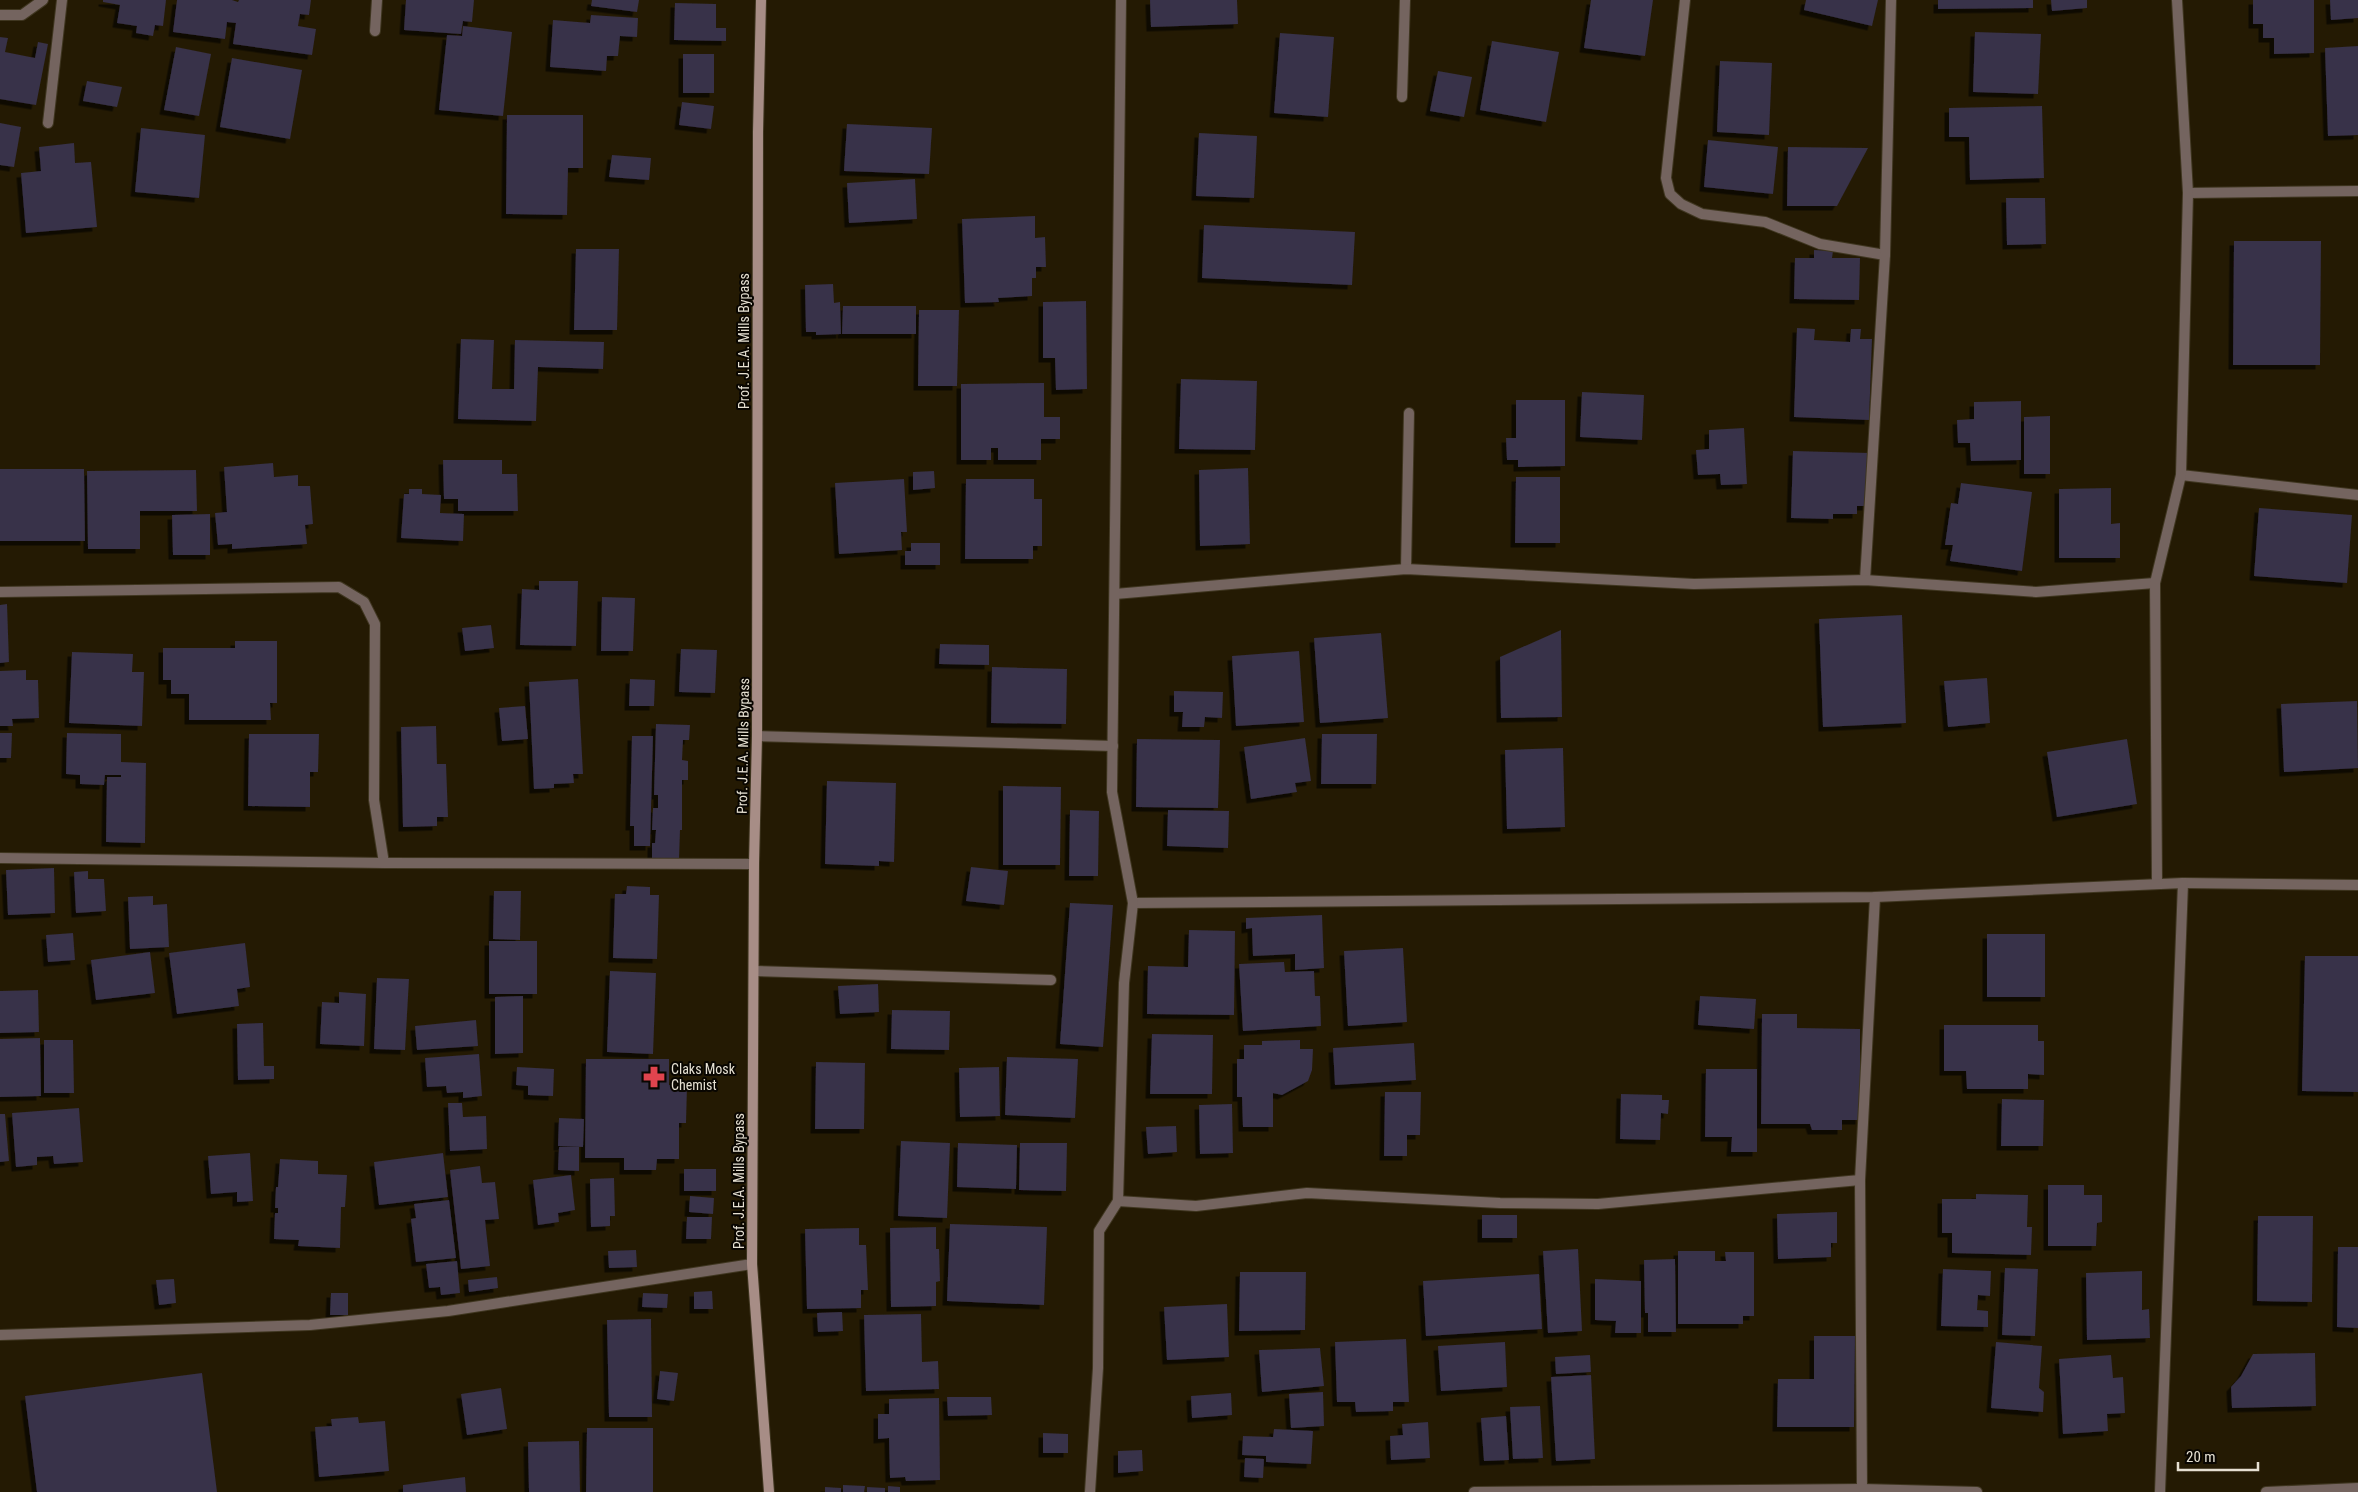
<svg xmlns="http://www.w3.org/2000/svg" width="2358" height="1492" viewBox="0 0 2358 1492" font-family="'Roboto Condensed',sans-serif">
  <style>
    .building { fill: #373148; filter: url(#shadow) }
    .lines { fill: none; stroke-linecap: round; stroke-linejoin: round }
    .lane-casing { stroke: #3f3620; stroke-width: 12 }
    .street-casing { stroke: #3f3620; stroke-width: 12 }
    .secondary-casing { stroke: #3f3620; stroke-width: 12 }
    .lane { stroke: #74645f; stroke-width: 10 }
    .street { stroke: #74645f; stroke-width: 10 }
    .secondary { stroke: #a78d86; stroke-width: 10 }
    .labels { text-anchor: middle; stroke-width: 4; stroke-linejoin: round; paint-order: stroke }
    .street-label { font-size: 14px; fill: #e6e0d2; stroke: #090601 }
    .poi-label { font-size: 14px; fill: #e6e0d2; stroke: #090601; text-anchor: start }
  </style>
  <defs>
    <filter id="shadow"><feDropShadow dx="-4.5" dy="4.5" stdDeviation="0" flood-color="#0009"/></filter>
  </defs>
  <rect width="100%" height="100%" fill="#241a03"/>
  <g class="building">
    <path d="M103 0H166L163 26 155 25 153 36 136 33 137 26 117 23 120 5 103 2Z"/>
    <path d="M177 0H232L238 2 239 0H311L309 15 300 14 298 26 316 29 312 55 233 44 236 23 227 22 225 39 173 32Z"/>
    <path d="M406 0H474L472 22 463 21 461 34 404 30Z"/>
    <path d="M592 0H639L637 12 591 6Z"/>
    <path d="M1150 0H1237L1238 24 1151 27Z"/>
    <path d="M1591 0H1653L1645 56 1584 48Z"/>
    <path d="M1806 0H1878L1872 26 1804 10Z"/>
    <path d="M1938 0H2033V8L1938 9Z"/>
    <path d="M2051 0H2087V8L2052 11Z"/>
    <path d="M2253 0H2314V53L2274 54V38H2263V24H2253Z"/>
    <path d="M2330 0H2358V18L2331 20Z"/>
    <path d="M675 3 716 4V28H726V41L674 40Z"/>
    <path d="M591 15 638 18 637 37 620 36 618 56H607L606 71 550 67 553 20 590 23Z"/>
    <path d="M463 26 512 32 503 116 439 110 447 35 462 36Z"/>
    <path d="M1975 32 2041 34 2038 94 1973 92Z"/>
    <path d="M1280 33 1334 37 1328 117 1274 113Z"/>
    <path d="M0 37 8 38 5 52 35 58 38 42 48 44 36 105 0 99Z"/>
    <path d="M1492 41 1559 52 1546 122 1480 110Z"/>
    <path d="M2358 46V135L2328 136 2325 48Z"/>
    <path d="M176 47 211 54 199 116 164 110Z"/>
    <rect x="683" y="54" width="31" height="39"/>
    <path d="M232 58 302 70 290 139 220 127Z"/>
    <path d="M1720 61 1772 63 1769 135 1717 132Z"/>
    <path d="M1438 71 1472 77 1464 117 1430 111Z"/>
    <path d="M87 81 122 87 117 107 83 101Z"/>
    <path d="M682 102 714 106 711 129 679 125Z"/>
    <path d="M2042 106 2044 178 1970 180 1969 137H1949V108Z"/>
    <path d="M507 115H583V168H568L567 215 506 214Z"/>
    <path d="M0 123 21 127 14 167 0 165Z"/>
    <path d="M847 124 932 128 929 174 844 171Z"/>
    <path d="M141 128 205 135 199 198 135 192Z"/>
    <path d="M1199 133 1257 136 1254 198 1196 196Z"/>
    <path d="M1708 140 1778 147 1773 194 1704 187Z"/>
    <path d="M74 143 75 163 91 162 97 227 26 233 21 173 41 171 39 147Z"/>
    <path d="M1788 147 1868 148 1837 206H1787Z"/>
    <path d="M612 155 651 158 649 180 609 177Z"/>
    <path d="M915 179 917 219 849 223 847 183Z"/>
    <path d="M2006 198H2045L2046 244 2007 245Z"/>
    <path d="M1035 216V238L1045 237 1046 267H1036V278H1032V296L998 298 999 302 965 303 962 219Z"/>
    <path d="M1204 225 1355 232 1352 285 1202 278Z"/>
    <path d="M2234 241H2321L2320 365H2233Z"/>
    <path d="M576 249H619L617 330H574Z"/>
    <path d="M1814 250 1833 251 1832 258H1860L1859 300 1794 299 1795 258H1814Z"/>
    <path d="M833 284 834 303 840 302 841 334 816 335V332H806L805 285Z"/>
    <path d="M1086 301 1087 389 1056 390 1055 358H1043V302Z"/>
    <path d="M843 306H916V334H842Z"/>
    <path d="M919 310H959L957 386H918Z"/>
    <path d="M1797 328 1815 329 1814 340 1850 342 1851 329H1861L1860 339H1872L1869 420 1794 417Z"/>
    <path d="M461 339 494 340 492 389H514L515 340 604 342 603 369 538 367 536 421 458 419Z"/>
    <path d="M1181 379 1257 381 1255 450 1179 449Z"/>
    <path d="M1044 383V417H1060V439H1041V460H998V448H991V460H961V384Z"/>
    <path d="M1582 392 1644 395 1642 440 1580 437Z"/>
    <path d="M1516 400H1565V466L1518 467V460H1507L1506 438H1516Z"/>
    <path d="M2021 401V460L1971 461 1970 443H1958L1957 420 1974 419V402Z"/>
    <path d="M2050 416V474H2024V417Z"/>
    <path d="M1744 428 1747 484 1721 485 1720 474 1698 475 1696 450 1709 449V430Z"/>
    <path d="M1793 451 1870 453 1867 506H1857V514H1833V519L1791 518Z"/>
    <path d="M443 460H502V474H517L518 511H458V499H444Z"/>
    <path d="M273 463 274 477 298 475V486H310L313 524 305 525 307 544 232 549V544L218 545 215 513 227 512 224 467Z"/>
    <path d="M1248 468 1250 544 1200 546 1199 470Z"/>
    <path d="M0 469H84L85 541H0Z"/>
    <path d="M196 470 197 511H140V549H88L87 471Z"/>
    <path d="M934 471 935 488 913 490V472Z"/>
    <path d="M1516 477H1560V543H1515Z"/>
    <path d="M904 479 907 532H901L902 550 839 554 835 483Z"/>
    <path d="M966 479H1034V499H1042V546H1033V559H965Z"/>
    <path d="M1961 483 2032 492 2022 571 1950 561 1953 545H1945L1951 503 1958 504Z"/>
    <path d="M2111 488V524L2120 523V558H2059V489Z"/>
    <path d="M409 489H422V494L441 495 440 513 464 514 463 541 401 538 404 494H409Z"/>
    <path d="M2259 508 2352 515 2347 583 2254 576Z"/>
    <path d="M210 514V555H173L172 515Z"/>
    <path d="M911 543H940V565H905V551H911Z"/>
    <path d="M539 581H578L576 646 520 645 522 589 539 590Z"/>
    <path d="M602 597 635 598 633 651H601Z"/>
    <path d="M7 604 9 662 0 663V605Z"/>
    <path d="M1902 615 1906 723 1823 727 1819 619Z"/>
    <path d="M491 625 494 648 465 651 462 628Z"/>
    <path d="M1561 630 1562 717 1501 718 1500 657Z"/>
    <path d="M1381 633 1388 718 1320 723 1314 638Z"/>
    <path d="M235 641H277V703H270L271 720H189V694H171V680H163V648H235Z"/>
    <path d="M940 644 989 645V665L939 664Z"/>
    <path d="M681 649 717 650 715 693 679 692Z"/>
    <path d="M1299 651 1304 722 1236 726 1232 656Z"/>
    <path d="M72 652 133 654 132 672H144L142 726 69 723Z"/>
    <path d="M992 667 1067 669 1066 724 991 723Z"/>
    <path d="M26 670V680H38L39 718 12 719 13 726H0V671Z"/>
    <path d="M1987 678 1990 723 1948 727 1944 681Z"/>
    <path d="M578 679 583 774H573L574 783 554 784V788L534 789 529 682Z"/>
    <path d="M630 679 655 680 654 706H629Z"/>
    <path d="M1174 691 1223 692 1222 718 1205 717 1204 727H1182L1183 712H1174Z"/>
    <path d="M2357 701 2358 768 2284 772 2281 704Z"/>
    <path d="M525 706 528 739 502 741 499 708Z"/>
    <path d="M656 724 690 725 689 740H683L682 760 688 761V780H682V830H680L679 860H652V843H655L656 830H652L653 808H658V795H654Z"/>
    <path d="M436 726 437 764H446L448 817H437V826L403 827 401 727Z"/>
    <path d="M0 733H12L11 758H0Z"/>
    <path d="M67 733 121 734V762L146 763 145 843 106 842 107 777H121V775H105L104 785 80 784V775L66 774Z"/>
    <path d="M249 734H319L318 772H310V807L248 806Z"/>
    <path d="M1322 734H1377L1376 784H1321Z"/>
    <path d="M632 736H653L650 846H634V826H630Z"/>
    <path d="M1305 738 1311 781 1295 783 1297 792 1251 799 1244 747Z"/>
    <path d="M1137 739 1220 740 1218 808 1136 807Z"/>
    <path d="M2127 739 2137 804 2057 817 2047 752Z"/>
    <path d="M1563 748 1565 827 1507 829 1505 750Z"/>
    <path d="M827 781 896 783 894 862 879 861V866L825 864Z"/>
    <path d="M1003 786 1061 787 1060 865H1003Z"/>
    <path d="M1070 810 1099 811 1098 876H1069Z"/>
    <path d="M1168 810 1229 811 1228 848 1167 846Z"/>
    <path d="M971 867 1008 871 1004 905 966 901Z"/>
    <path d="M54 868 55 913 8 915 6 870Z"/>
    <path d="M88 871V879H104L106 911 76 913 74 872Z"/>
    <path d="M627 886 650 887V895H659L657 959 613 958 615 894H626Z"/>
    <path d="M494 891H521L520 940 493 939Z"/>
    <path d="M153 896V905L167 904 169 947 130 949 128 897Z"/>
    <path d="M1070 903 1113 905 1103 1047 1060 1044Z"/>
    <path d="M1322 915 1324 968 1295 970V954L1253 956 1252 928 1246 929V918Z"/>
    <path d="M1189 930 1235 931 1234 1015 1147 1014 1148 966 1188 967Z"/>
    <path d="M73 933 75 960 48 962 46 935Z"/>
    <rect x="1987" y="934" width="58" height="63"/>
    <rect x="489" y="941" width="48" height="53"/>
    <path d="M245 943 250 987 237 989 239 1006 177 1014 169 953Z"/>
    <path d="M1403 948 1407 1022 1348 1026 1344 951Z"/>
    <path d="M150 952 155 993 96 1000 91 960Z"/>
    <path d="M2305 956H2358V1092L2302 1091Z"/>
    <path d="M1284 962 1285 972 1314 971 1315 996H1320L1321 1026 1243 1031 1239 964Z"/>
    <path d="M610 971 656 973 653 1054 607 1052Z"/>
    <path d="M377 978 409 979 405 1050 374 1049Z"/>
    <path d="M878 984 879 1012 840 1014 838 986Z"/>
    <path d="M38 990 39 1032 0 1033V991Z"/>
    <path d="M339 992 366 994 364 1046 320 1044 322 1002 339 1003Z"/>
    <path d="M523 996V1053L495 1054V997Z"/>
    <path d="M1700 996 1756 999 1754 1029 1698 1025Z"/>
    <path d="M892 1010 950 1011 949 1050 891 1049Z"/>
    <path d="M1762 1014H1797V1028L1860 1029V1120H1842V1130H1812L1810 1124H1761Z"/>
    <path d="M476 1020 478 1046 417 1050 415 1026Z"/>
    <path d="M263 1023 264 1066H274V1079L238 1080 237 1024Z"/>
    <path d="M1944 1025H2038V1041H2044V1075L2028 1074V1089H1967L1966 1071H1944Z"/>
    <path d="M1152 1034 1213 1035 1212 1094H1150Z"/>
    <path d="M40 1038 41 1096 0 1097V1039Z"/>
    <path d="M44 1040H73L74 1093H44Z"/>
    <path d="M1300 1040V1049H1313L1312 1070 1308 1081 1282 1095 1273 1093V1127H1243L1242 1097H1237V1059H1244V1045H1262V1041Z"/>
    <path d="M1414 1043 1416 1080 1335 1085 1333 1048Z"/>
    <path d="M479 1054 482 1096 463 1098V1092L447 1093 446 1086 427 1087 425 1058Z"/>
    <path d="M1007 1057 1078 1059 1075 1118 1005 1115Z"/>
    <path d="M586 1059H669V1085L687 1086 686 1123H679V1159H657L656 1170H624V1158H585Z"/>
    <path d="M816 1062 865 1063 864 1129H815Z"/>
    <path d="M517 1067 554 1069 553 1096 528 1095V1086L516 1085Z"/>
    <path d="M999 1067 1000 1116 960 1117 959 1068Z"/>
    <path d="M1706 1069H1757V1152H1731L1732 1137H1705Z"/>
    <path d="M1385 1092H1421L1420 1135H1407V1156H1384Z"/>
    <path d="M1621 1094 1662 1095V1100H1669L1668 1114 1661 1113 1660 1140 1620 1139Z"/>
    <path d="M2002 1099 2044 1100 2043 1146H2001Z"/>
    <path d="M448 1103H462L463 1117 486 1116 487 1149 450 1151Z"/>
    <path d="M1232 1104 1233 1153 1200 1154 1199 1105Z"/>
    <path d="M79 1108 83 1162 54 1164 53 1156 37 1157V1165L16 1167 12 1113Z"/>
    <path d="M0 1114H5L9 1161 0 1162Z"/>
    <path d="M559 1118 584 1119 583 1147 558 1146Z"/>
    <path d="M1176 1126 1177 1152 1148 1154 1146 1127Z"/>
    <path d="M901 1141 950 1143 947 1218 898 1216Z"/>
    <path d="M958 1143 1017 1145 1016 1189 957 1187Z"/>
    <path d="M1020 1143H1067L1066 1191 1019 1190Z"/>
    <path d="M559 1147H579V1171L558 1170Z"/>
    <path d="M250 1153 253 1201 237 1202V1192L211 1194 208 1156Z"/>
    <path d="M443 1153 448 1197 379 1205 374 1162Z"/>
    <path d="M280 1159 318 1161V1174L347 1175 345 1207H341L340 1248 298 1246 299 1240 274 1239 275 1213H278V1208H275L276 1187H278Z"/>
    <path d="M480 1166 482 1183 495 1182 499 1219 485 1220 490 1266 461 1269 450 1170Z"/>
    <rect x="684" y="1169" width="32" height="22"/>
    <path d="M571 1175 575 1210 558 1213 559 1222 538 1225 533 1180Z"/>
    <path d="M614 1178 615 1216H610V1226L591 1227 590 1179Z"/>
    <path d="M2048 1185H2084V1195H2102V1222L2097 1223 2096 1246H2048Z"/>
    <path d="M1976 1194 2028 1195 2027 1227H2032L2031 1255 1952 1253V1233H1942V1199H1976Z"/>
    <path d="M690 1196 714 1198 713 1214 689 1212Z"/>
    <path d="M449 1200 456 1258 416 1262 411 1219 416 1218 414 1204Z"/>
    <path d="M1837 1212V1243H1831V1257L1778 1259 1777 1214Z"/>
    <rect x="1482" y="1215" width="35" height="23"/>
    <path d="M2258 1216H2313L2312 1302 2257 1301Z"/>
    <path d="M687 1217H712L711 1239H686Z"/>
    <path d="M950 1224 1047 1227 1044 1305 947 1301Z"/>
    <path d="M936 1227V1249H939L940 1281 936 1282V1306L891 1307 890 1228Z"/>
    <path d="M859 1228V1245H866L868 1290H861V1308L807 1309 805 1229Z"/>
    <path d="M2338 1247H2358V1328L2337 1327Z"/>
    <path d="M1578 1249 1582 1331 1548 1333 1543 1251Z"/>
    <path d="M636 1250 637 1267 609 1268 608 1251Z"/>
    <path d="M1678 1251H1715V1261H1726L1725 1252H1754V1316H1743V1324H1678Z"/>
    <path d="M1675 1259 1676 1332H1648V1313H1645L1644 1260Z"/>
    <path d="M457 1261 460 1293 441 1295 440 1287 429 1288 426 1264Z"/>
    <path d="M2005 1268 2038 1269 2035 1336 2002 1335Z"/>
    <path d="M1943 1269 1991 1271 1990 1296 1978 1295 1977 1310 1988 1311V1327L1941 1326Z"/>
    <path d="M2142 1271V1310L2149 1309 2150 1338 2087 1340 2086 1273Z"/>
    <path d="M1240 1272H1306L1305 1330 1239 1331Z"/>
    <path d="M1539 1274 1542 1329 1426 1336 1423 1281Z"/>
    <path d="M497 1277 498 1288 469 1292 468 1280Z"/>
    <path d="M174 1279 176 1303 159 1305 156 1280Z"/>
    <path d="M1595 1279 1641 1281V1333H1615L1616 1321 1595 1320Z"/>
    <path d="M712 1291 713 1309H694V1292Z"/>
    <path d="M331 1293H348V1315H330Z"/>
    <path d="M643 1293 668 1294 667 1308 642 1307Z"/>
    <path d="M1227 1304 1229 1357 1167 1360 1164 1307Z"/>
    <path d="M842 1312 843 1331 818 1332 817 1313Z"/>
    <path d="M921 1314 922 1362 938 1361 939 1389 866 1391 864 1315Z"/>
    <path d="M651 1319 652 1417H609L607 1320Z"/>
    <path d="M1814 1336H1855L1854 1427H1777L1778 1379H1814Z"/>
    <path d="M1406 1339 1409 1402H1393V1411L1356 1412 1355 1402H1337L1335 1342Z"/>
    <path d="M1505 1342 1507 1387 1441 1391 1438 1346Z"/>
    <path d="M1996 1342 2042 1346 2039 1388 2044 1392 2043 1412 1991 1408Z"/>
    <path d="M1320 1348 1324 1386 1262 1392 1259 1350Z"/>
    <path d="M2315 1353 2316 1406 2232 1408 2231 1387 2241 1376 2253 1354Z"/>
    <path d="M1590 1355 1591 1372 1556 1374 1555 1357Z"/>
    <path d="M2111 1355 2113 1378 2123 1377 2125 1413 2107 1414 2108 1431 2063 1434 2059 1359Z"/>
    <path d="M660 1371 678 1373 674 1401 657 1399Z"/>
    <path d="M202 1373 217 1492H37L25 1396Z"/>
    <path d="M1591 1375 1595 1459 1556 1461 1551 1377Z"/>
    <path d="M501 1388 507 1429 467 1435 461 1394Z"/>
    <path d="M1323 1392 1324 1426 1291 1428 1289 1394Z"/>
    <path d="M1231 1393 1232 1415 1192 1418 1191 1396Z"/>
    <path d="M947 1397H991L992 1415 948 1416Z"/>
    <path d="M939 1398 940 1480 906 1481 905 1477 890 1478 889 1438 878 1439V1414H889V1399Z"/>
    <path d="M1540 1406 1543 1458 1513 1459 1510 1407Z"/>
    <path d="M1506 1416 1509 1460 1484 1461 1481 1418Z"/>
    <path d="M358 1417 359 1423 385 1421 389 1471 319 1477 315 1427 332 1426 331 1419Z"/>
    <path d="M1428 1422 1430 1458 1391 1460 1390 1436 1403 1435 1402 1424Z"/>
    <path d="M587 1428H653V1492H586Z"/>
    <path d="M1274 1429 1313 1431 1311 1464 1266 1462V1456L1242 1455 1243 1436 1273 1437Z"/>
    <path d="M1043 1433 1068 1434V1453H1043Z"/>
    <path d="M579 1441 580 1492H529L528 1442Z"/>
    <path d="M1142 1450 1143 1471 1118 1473V1451Z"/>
    <path d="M1245 1458 1264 1459 1263 1478 1244 1477Z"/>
    <path d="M465 1477 466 1492H403V1485Z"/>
    <path d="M843 1485 865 1486 864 1492H843Z"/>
    <path d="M888 1486 900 1487V1492H888Z"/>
    <path d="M825 1487 841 1488V1492H825Z"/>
    <path d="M867 1487 885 1488V1492H867Z"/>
  </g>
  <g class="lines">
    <g class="lane-casing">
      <path id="lane" d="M754 971 1051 980"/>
    </g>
    <g class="street-casing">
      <g id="street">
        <path d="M1685 0 1666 178 1670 194 1681 204 1702 214 1765 222 1820 244 1885 255"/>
        <path d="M0 15H22L43 0"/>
        <path d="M375 31 377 0"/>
        <path d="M1402 97 1405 0"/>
        <path d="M48 123 62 0"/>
        <path d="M2188 193 2358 191"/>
        <path d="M2181 475 2358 495"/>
        <path d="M1406 569 1409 413"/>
        <path d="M1865 580 1885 255 1891 0"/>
        <path d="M0 592 339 587 364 602 375 624 374 800 384 863"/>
        <path d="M1115 594 1406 569 1694 584 1865 580 2036 592 2155 583"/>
        <path d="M757 736 1113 746"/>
        <path d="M0 858 384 863 754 864"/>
        <path d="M2183 883 2358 885"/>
        <path d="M2157 884 2155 583 2181 475 2188 193 2177 0"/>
        <path d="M1133 903 1875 897 2183 883 2160 1492"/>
        <path d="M1118 1201 1196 1206 1307 1193 1500 1203 1598 1204 1860 1180"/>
        <path d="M0 1335 310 1325 448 1311 752 1264"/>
        <path d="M1862 1489 1860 1180 1875 897"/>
        <path d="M1090 1492 1098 1368 1099 1231 1118 1201 1124 983 1133 903 1112 792 1121 0"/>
        <path d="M1474 1492 1862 1489 1977 1492"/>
        <path d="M2266 1492 2358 1488"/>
      </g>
    </g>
    <g class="secondary-casing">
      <path id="secondary" d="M761 0 758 132 757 736 754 864 752 1264 769 1492"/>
    </g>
    <use href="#lane" class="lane"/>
    <use href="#street" class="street"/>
    <use href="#secondary" class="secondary"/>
  </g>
  <defs>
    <g id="pharmacy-bare" transform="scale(1.725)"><path d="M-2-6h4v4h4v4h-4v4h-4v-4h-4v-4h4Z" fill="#e0444e" stroke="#090601" stroke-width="2.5" paint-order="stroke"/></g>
  </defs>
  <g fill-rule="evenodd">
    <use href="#pharmacy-bare" x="654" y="1077"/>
  </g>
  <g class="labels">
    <g class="street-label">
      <text transform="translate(744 341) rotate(-90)" y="5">Prof. J.E.A. Mills Bypass</text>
      <text transform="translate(743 746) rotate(-89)" y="5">Prof. J.E.A. Mills Bypass</text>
      <text transform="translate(739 1181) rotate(-90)" y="5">Prof. J.E.A. Mills Bypass</text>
    </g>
    <g class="poi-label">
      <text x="671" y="1074">Claks Mosk<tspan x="671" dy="16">Chemist</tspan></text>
    </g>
  </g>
  <path d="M2178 1462v8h80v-8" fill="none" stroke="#e6e0d2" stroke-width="2.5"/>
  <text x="2186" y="1462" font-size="15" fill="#e6e0d2" stroke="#090601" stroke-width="4" paint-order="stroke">20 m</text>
</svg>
